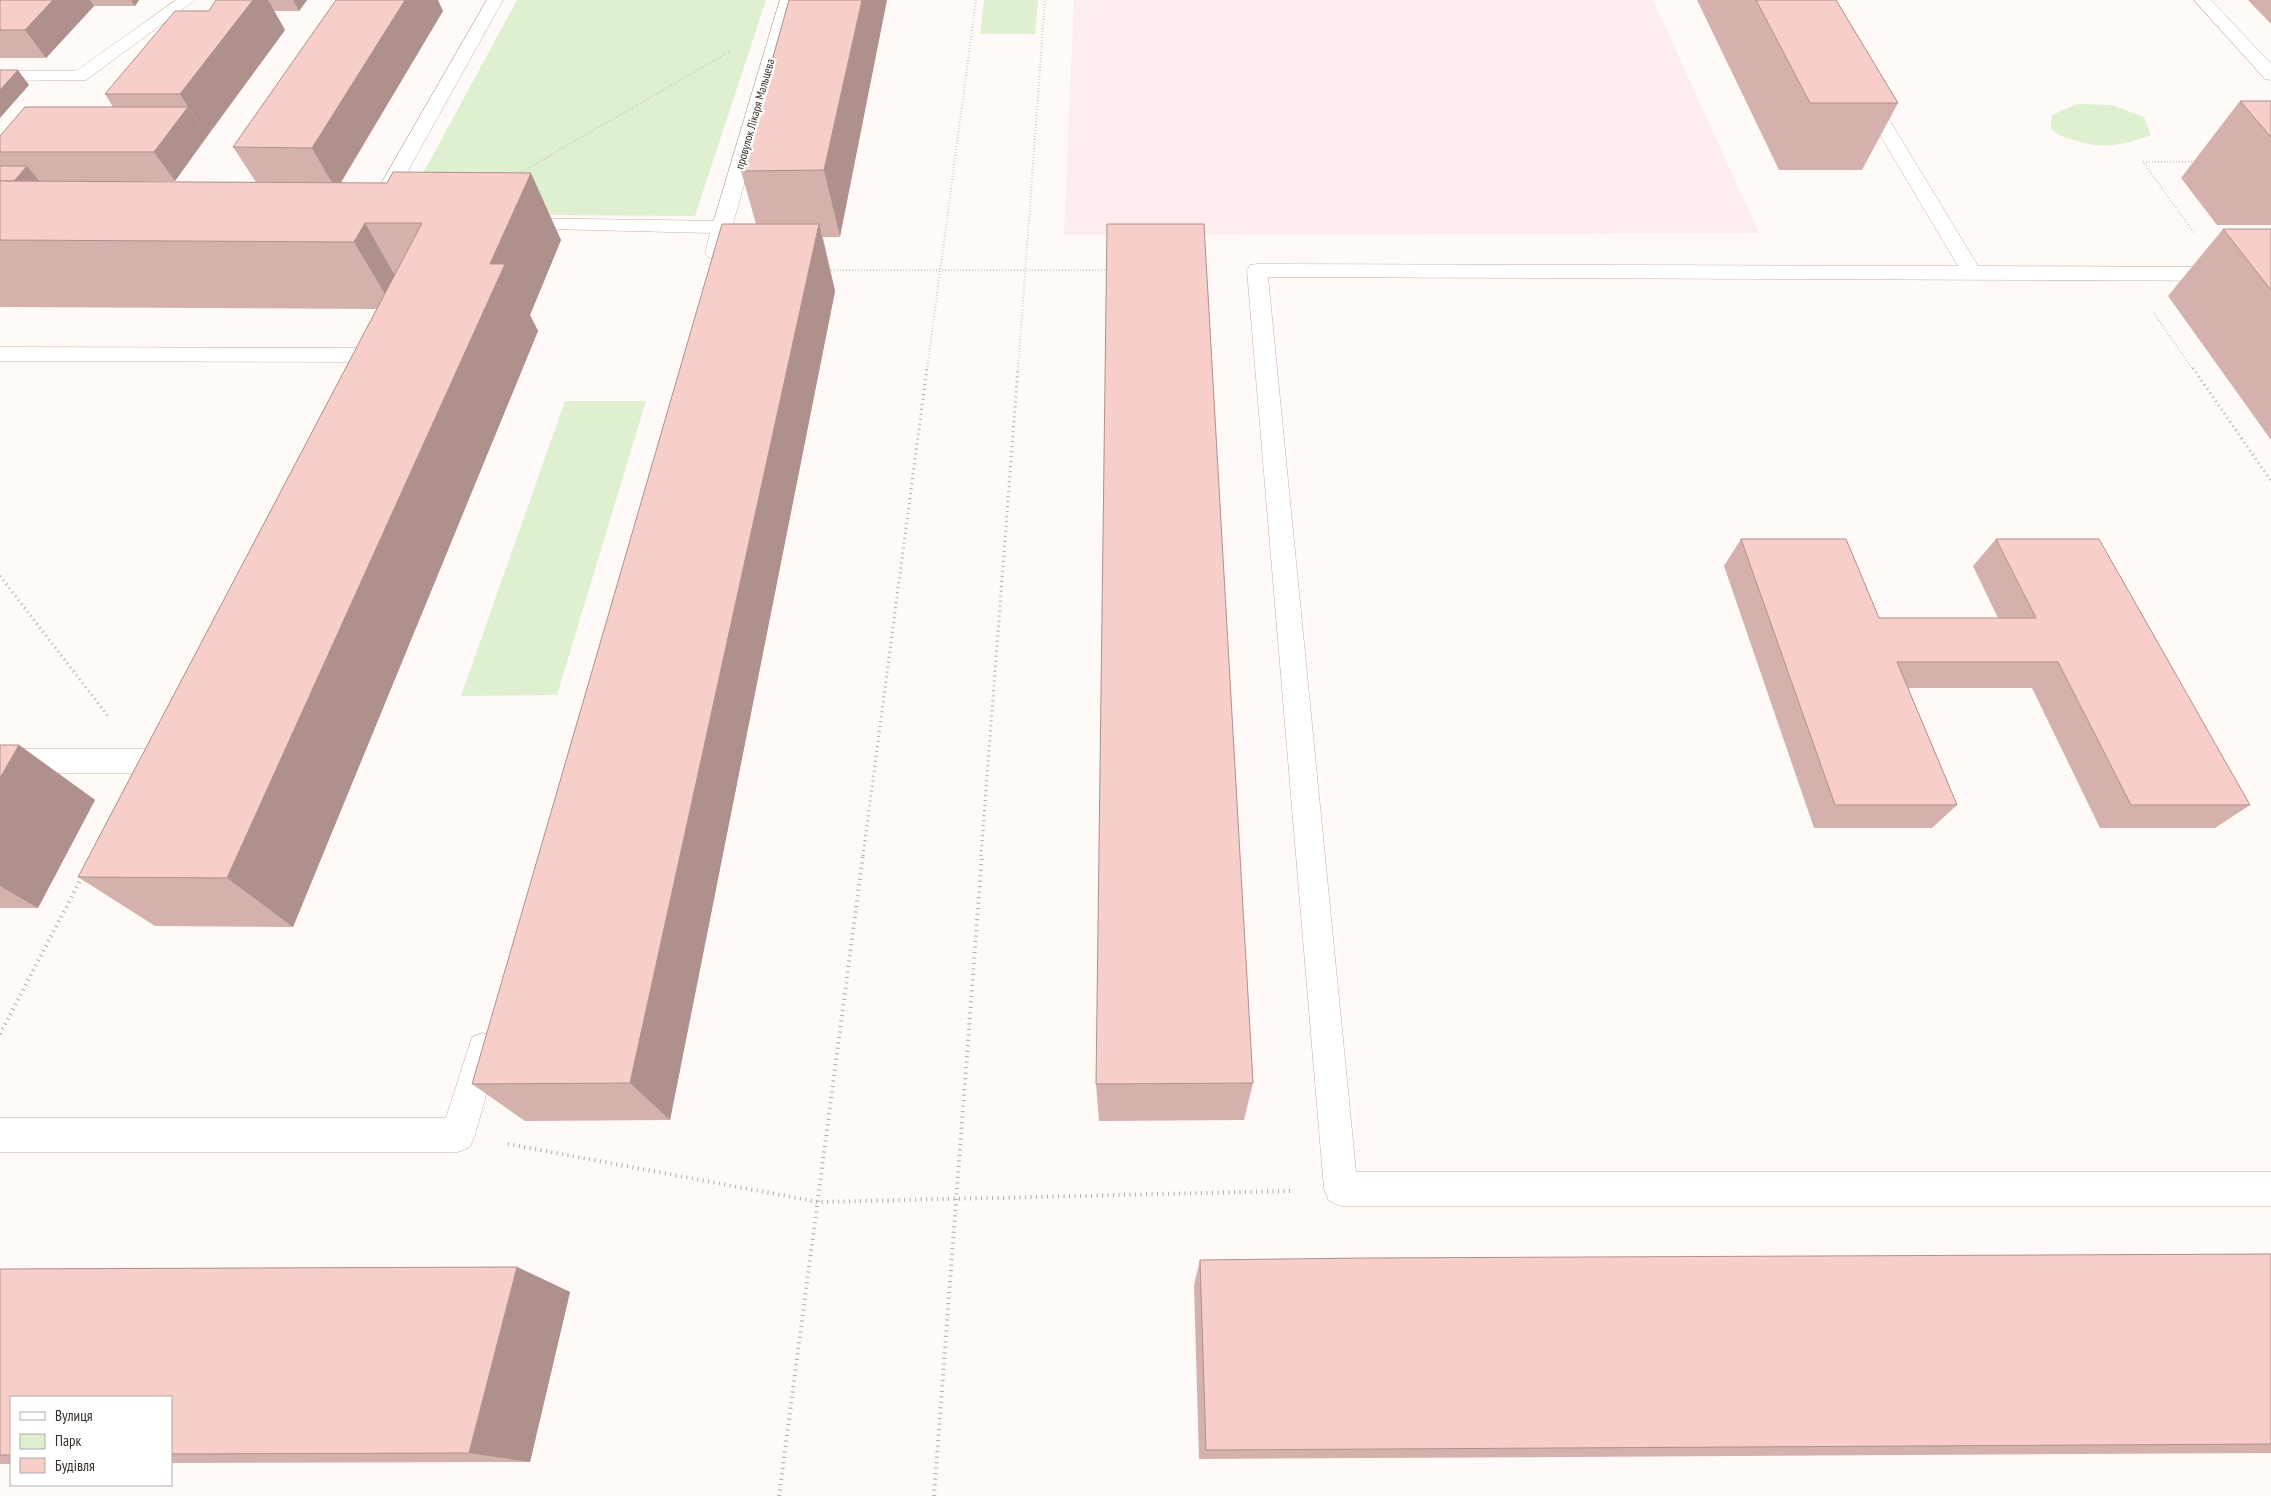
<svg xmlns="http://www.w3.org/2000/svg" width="2271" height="1496" viewBox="0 0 2271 1496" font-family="'PT Sans Narrow',sans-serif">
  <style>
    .education { fill: #fdeded }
    .green { fill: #def0cf }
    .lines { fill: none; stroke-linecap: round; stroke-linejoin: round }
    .lane-casing { stroke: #c4afa2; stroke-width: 1 }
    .street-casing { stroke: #c4afa2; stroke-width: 1 }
    .path-far2 { stroke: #b2aba7; stroke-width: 2; stroke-dasharray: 0.5 2.5; stroke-linecap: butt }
    .path-far1 { stroke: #b2aba7; stroke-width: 3; stroke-dasharray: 1 4; stroke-linecap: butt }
    .path { stroke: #b2aba7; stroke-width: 4; stroke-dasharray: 1 4.5; stroke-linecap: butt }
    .lane { fill: #fff; fill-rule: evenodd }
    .street { fill: #fff; fill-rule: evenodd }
    .wall { fill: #d5b1ad }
    .shaded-wall { fill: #ae908d }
    .building { fill: #f8cec9; stroke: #ae908d }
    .labels { text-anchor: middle; stroke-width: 4.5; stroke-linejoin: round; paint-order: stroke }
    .far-street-label { font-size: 12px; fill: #372e29; stroke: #fff }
  </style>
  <rect width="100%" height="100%" fill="#fffaf7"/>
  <path class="education" d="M1074 0H1653L1759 233 1064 235Z"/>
  <g class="green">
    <path d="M517 0H766L695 216 401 214Z"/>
    <path d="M984 0H1038L1035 34H980Z"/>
    <path d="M2077 104 2112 105 2144 117 2151 135C2122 145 2104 150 2074 140 2064 137 2057 136 2051 128L2052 115Z"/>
    <path d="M565 401H646L557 695 461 696Z"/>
  </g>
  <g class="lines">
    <g class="lane-casing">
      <g id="lane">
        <path d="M487 0H503L390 203 387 207H373L370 203Z"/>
        <path d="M2194 0H2211L2271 64V80L2265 79Z"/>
        <path d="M1866 91 1872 92 1875 96 1978 266 2271 267V281L1268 277 1356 1172H2271V1206H1341L1329 1201 1324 1189 1247 270 1250 265 1257 264 1958 266 1857 96 1860 92Z"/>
        <path d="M516 218 722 221 729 223 732 227 722 257 715 259 708 257 705 253 710 233 509 228 506 224 509 220Z"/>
        <path d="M0 347 381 348 389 350 392 355 385 369 377 371 369 369 367 362 0 361Z"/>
        <path d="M0 749H177L187 753 191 761 187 769 177 773H0Z"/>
        <path d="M483 1033 494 1037 499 1048 475 1135 470 1147 458 1152H0V1118H446L472 1037Z"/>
      </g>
    </g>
    <g class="street-casing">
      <g id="street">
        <path d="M176 0H195L86 80 0 81V71H76Z"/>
        <path d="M780 0H796L732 227 729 231 722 233 715 231 712 227Z"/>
      </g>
    </g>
    <g class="path-far2">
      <path d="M2195 162H2143L2195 234"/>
      <path d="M518 174 729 52"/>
      <path d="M828 270H1109"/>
      <path d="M2154 313 2193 370"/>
      <path d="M927 370 976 0"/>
      <path d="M1018 370 1045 0"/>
    </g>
    <g class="path-far1">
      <path d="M2193 368 2271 481"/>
      <path d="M0 576 108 716"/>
      <path d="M863 856 927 368"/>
      <path d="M981 856 1018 368"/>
    </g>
    <g class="path">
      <path d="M0 1034 83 875"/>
      <path d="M508 1144 818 1202 1291 1191"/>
      <path d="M779 1496 863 855"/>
      <path d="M934 1496 982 855"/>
    </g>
    <use href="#lane" class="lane"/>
    <use href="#street" class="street"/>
  </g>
  <g class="wall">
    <path d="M0 0H139L135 6H94L46 58H0Z"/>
    <path d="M216 0H307L299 11H274L285 30 175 181 39 182H256L233 147 443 11 341 183 561 240 530 315 538 331 293 927 155 926 78 877 377 309 0 307V136L113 107 105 94 209 11Z"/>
    <path d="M789 0 840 237H823L835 291 670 1120 525 1121 472 1084 756 224 741 171Z"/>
    <path d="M1697 0H1836L1898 103 1862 170H1779Z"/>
    <path d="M2248 0H2271V24Z"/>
    <path d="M2240 101H2271V225H2217L2181 178Z"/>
    <path d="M2223 229H2271V440L2168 296Z"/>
    <path d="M1741 539 1879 618H1998L1973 566 1996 539 2250 805 2215 828H2100L2032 688H1908L1957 805 1932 828H1814L1724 566Z"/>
    <path d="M0 745H19L95 800 38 908H0Z"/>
    <path d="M1253 1083 1244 1120 1099 1121 1096 1084Z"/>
    <path d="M2271 1254V1453L1199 1459 1194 1285 1200 1260Z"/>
    <path d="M517 1267 570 1292 530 1462 171 1463V1397H11V1464H0V1269Z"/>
  </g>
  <g class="shaded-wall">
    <path d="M53 0H90L94 6 46 58 25 30Z"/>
    <path d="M131 0H139L135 6Z"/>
    <path d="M253 0H268L285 30 207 136 180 94Z"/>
    <path d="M293 0H307L299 11Z"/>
    <path d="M405 0H438L443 11 336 190 312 148Z"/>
    <path d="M862 0H887L840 237 824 170Z"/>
    <path d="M18 70 29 85 0 118V90Z"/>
    <path d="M188 107 207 136 175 181 154 152Z"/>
    <path d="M27 166 39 181 21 202 9 187Z"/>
    <path d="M531 173 561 240 530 315 538 331 293 927 227 878 490 264Z"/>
    <path d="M365 223 403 290 394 309 354 242Z"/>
    <path d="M819 224 835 291 670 1120 630 1083Z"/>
    <path d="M19 745 95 800 38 908 0 886V778Z"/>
    <path d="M517 1267 570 1292 530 1462 469 1453Z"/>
  </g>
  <g class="building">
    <path d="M0 0H53L25 30H0Z"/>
    <path d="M216 0H253L180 94H105L175 11H209Z"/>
    <path d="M336 0H405L312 148 233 147Z"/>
    <path d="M789 0H862L824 170 741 171Z"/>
    <path d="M1756 0H1836L1898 103H1810Z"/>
    <path d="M0 70H18L0 90Z"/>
    <path d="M2240 101H2271V137Z"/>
    <path d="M25 107H188L154 152H0V136Z"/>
    <path d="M0 166H27L14 181H0Z"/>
    <path d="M393 172 531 173 490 264H505L227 878 78 877 422 223H365L354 242 0 240V181L387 183Z"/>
    <path d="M722 224H819L630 1083 472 1084Z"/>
    <path d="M1107 224H1204L1253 1083 1096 1084Z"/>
    <path d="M2223 229H2271V290Z"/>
    <path d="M1741 539H1846L1879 618H2036L1996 539H2099L2250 805H2131L2058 662H1897L1957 805H1835Z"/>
    <path d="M0 745H19L0 778Z"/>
    <path d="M2271 1254V1444L1206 1450 1200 1260 1367 1258Z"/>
    <path d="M517 1267 469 1453 171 1454V1397H11V1455H0V1269Z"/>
  </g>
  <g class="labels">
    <g class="far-street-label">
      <text transform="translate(755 114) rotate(-74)" y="4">провулок Лікаря Мальцева</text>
    </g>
  </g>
  <rect x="10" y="1396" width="162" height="90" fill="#ffffff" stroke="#afaba9"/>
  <rect x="20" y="1412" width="25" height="8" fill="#ffffff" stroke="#afaba9"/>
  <text x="55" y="1421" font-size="15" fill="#372e29">Вулиця</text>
  <rect x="20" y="1434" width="25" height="15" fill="#def0cf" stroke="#afaba9"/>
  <text x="55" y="1446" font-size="15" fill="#372e29">Парк</text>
  <rect x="20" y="1458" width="25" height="15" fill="#f8cec9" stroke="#afaba9"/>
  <text x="55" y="1471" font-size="15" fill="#372e29">Будівля</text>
</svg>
